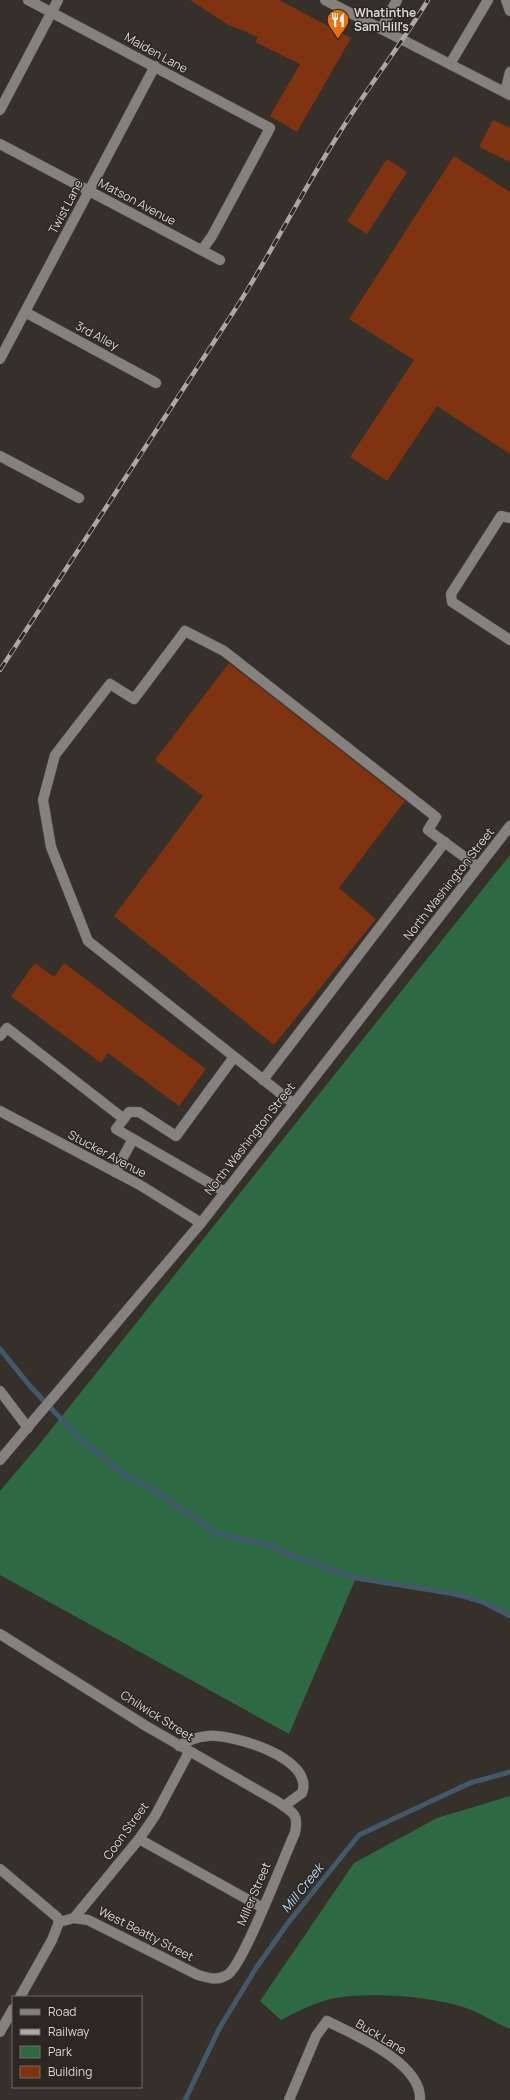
<svg xmlns="http://www.w3.org/2000/svg" width="510" height="2100" viewBox="0 0 510 2100" font-family="Manrope,sans-serif">
  <style>
    .green { fill: #2d6a43 }
    .lines { fill: none; stroke-linecap: round; stroke-linejoin: round }
    .stream { stroke: #42586b; stroke-width: 5 }
    .building { fill: #803310 }
    .minor-casing { stroke: #544e48; stroke-width: 11 }
    .minor { stroke: #84817e; stroke-width: 10 }
    .rail-casing { stroke: #ada8a4; stroke-width: 4.5 }
    .rail { stroke: #2c2720; stroke-width: 3; stroke-dasharray: 9; stroke-linecap: butt }
    .labels { text-anchor: middle; stroke-width: 3; stroke-linejoin: round; paint-order: stroke }
    .poi-label { font-size: 12px; font-weight: bold; fill: #dbd7d3; stroke: #2c2720; text-anchor: start }
    .street-label { font-size: 12px; fill: #dbd7d3; stroke: #2c2720 }
    .water-label { font-size: 13px; font-style: italic; fill: #b8dafb; stroke: #2c2720 }
  </style>
  <rect width="100%" height="100%" fill="#36302a"/>
  <g class="green">
    <path d="M510 855V1616L483 1602 356 1578 289 1734 0 1575V1491L38 1446Z"/>
    <path d="M510 1796V2029C495 2023 479 2012 466 2008 431 1996 371 1992 335 1998 316 2002 298 2011 281 2020L260 2001 354 1863 437 1818Z"/>
  </g>
  <g class="lines">
    <g class="stream">
      <path d="M0 1349 30 1386 82 1441 125 1475 152 1489 218 1534 266 1544 299 1558 356 1578 456 1594 483 1602 510 1616"/>
      <path d="M185 2100 219 2029 256 1968 288 1923 359 1835 470 1783 510 1772"/>
    </g>
  </g>
  <g class="building">
    <path d="M190 0H279L351 38 297 132 270 116 300 64 255 42 258 37 227 24Z"/>
    <path d="M493 120 510 128V162L479 147Z"/>
    <path d="M454 156 510 192V454L437 406 387 481 350 457 414 360 349 319Z"/>
    <path d="M387 159 407 172 367 234 347 221Z"/>
    <path d="M229 663 405 801 339 888 376 919 274 1045 114 916 203 796 155 760Z"/>
    <path d="M35 963 54 977 64 963 206 1069 179 1106 108 1053 101 1063 11 996Z"/>
  </g>
  <g class="lines">
    <g class="minor-casing">
      <g id="minor">
        <path d="M28 0 270 128 212 236 202 250"/>
        <path d="M325 0 510 95"/>
        <path d="M506 0 510 11"/>
        <path d="M381 29 397 0"/>
        <path d="M450 64 488 0"/>
        <path d="M505 92 510 72"/>
        <path d="M0 110 58 0"/>
        <path d="M0 144 220 260"/>
        <path d="M25 312 156 383"/>
        <path d="M0 359 155 66"/>
        <path d="M0 456 79 498"/>
        <path d="M510 518 501 516 451 594 452 602 510 640"/>
        <path d="M0 1036 7 1028 124 1119"/>
        <path d="M263 1080 445 842"/>
        <path d="M294 1104 88 941 51 847 43 800 55 755 110 684 134 699 185 631 224 651 436 817 428 830 478 867"/>
        <path d="M0 1111 140 1185 201 1223"/>
        <path d="M115 1172 133 1139"/>
        <path d="M225 1192 116 1129 129 1112H139L176 1136 234 1057"/>
        <path d="M0 1391 28 1428"/>
        <path d="M0 1460 201 1223 510 826"/>
        <path d="M0 1634 146 1726 278 1802C293 1813 299 1813 295 1833 284 1856 243 1967 227 1975 217 1981 208 1978 198 1975L88 1920 74 1918 59 1922"/>
        <path d="M179 1746C188 1740 197 1737 208 1736 233 1734 315 1758 302 1793L284 1806"/>
        <path d="M139 1839 263 1908"/>
        <path d="M0 1869 57 1917 59 1922"/>
        <path d="M74 1918 139 1839 155 1816 189 1752"/>
        <path d="M20 1997 52 1940 59 1922"/>
        <path d="M0 2032 13 2009"/>
        <path d="M289 2100 316 2036 327 2021C355 2035 422 2063 420 2100"/>
      </g>
    </g>
    <use href="#minor" class="minor"/>
    <g class="rail-casing">
      <path id="rail" d="M0 670 238 305C274 248 304 188 340 132 368 87 400 46 428 0"/>
    </g>
    <use href="#rail" class="rail"/>
  </g>
  <defs>
    <g id="restaurant-pin" transform="scale(1.15)"><path d="M0 17L-7.5 6A9.5 9.5 0 1 1 7.5 6Z" fill="#e8710a" stroke="#2c2720"/><path d="M-5-6h1v4h1v-4h1v4h1v-4h1v5L-1.5 .5V6h-2V.5L-5-1ZM5-6V6H3V1.5H1.5Q1.5-4 5-6Z" fill="#fff"/></g>
  </defs>
  <g fill-rule="evenodd">
    <use href="#restaurant-pin" x="338" y="20"/>
  </g>
  <g class="labels">
    <g class="poi-label">
      <text x="354" y="17">Whatinthe<tspan x="354" dy="14">Sam Hill's</tspan></text>
    </g>
    <g class="street-label">
      <text transform="translate(156 53) rotate(29)" y="4">Maiden Lane</text>
      <text transform="translate(137 202) rotate(28)" y="4">Matson Avenue</text>
      <text transform="translate(66 207) rotate(-62)" y="4">Twist Lane</text>
      <text transform="translate(97 336) rotate(28)" y="4">3rd Alley</text>
      <text transform="translate(449 884) rotate(-52)" y="4">North Washington Street</text>
      <text transform="translate(250 1139) rotate(-52)" y="4">North Washington Street</text>
      <text transform="translate(107 1154) rotate(28)" y="4">Stucker Avenue</text>
      <text transform="translate(157 1716) rotate(32)" y="4">Chilwick Street</text>
      <text transform="translate(126 1831) rotate(-54)" y="4">Coon Street</text>
      <text transform="translate(254 1894) rotate(-67)" y="4">Miller Street</text>
      <text transform="translate(146 1934) rotate(27)" y="4">West Beatty Street</text>
      <text transform="translate(381 2037) rotate(31)" y="4">Buck Lane</text>
    </g>
    <g class="water-label">
      <text transform="translate(302 1888) rotate(-51)" y="5">Mill Creek</text>
    </g>
  </g>
  <rect x="12" y="1996" width="130" height="92" fill="#2c2720" stroke="#726d68"/>
  <rect x="20" y="2009" width="20" height="6" fill="#84817e" stroke="#726d68"/>
  <text x="48" y="2016" font-size="12" fill="#dbd7d3">Road</text>
  <rect x="20" y="2029" width="20" height="6" fill="#ada8a4" stroke="#726d68"/>
  <text x="48" y="2036" font-size="12" fill="#dbd7d3">Railway</text>
  <rect x="20" y="2046" width="20" height="12" fill="#2d6a43" stroke="#726d68"/>
  <text x="48" y="2056" font-size="12" fill="#dbd7d3">Park</text>
  <rect x="20" y="2066" width="20" height="12" fill="#803310" stroke="#726d68"/>
  <text x="48" y="2076" font-size="12" fill="#dbd7d3">Building</text>
</svg>
